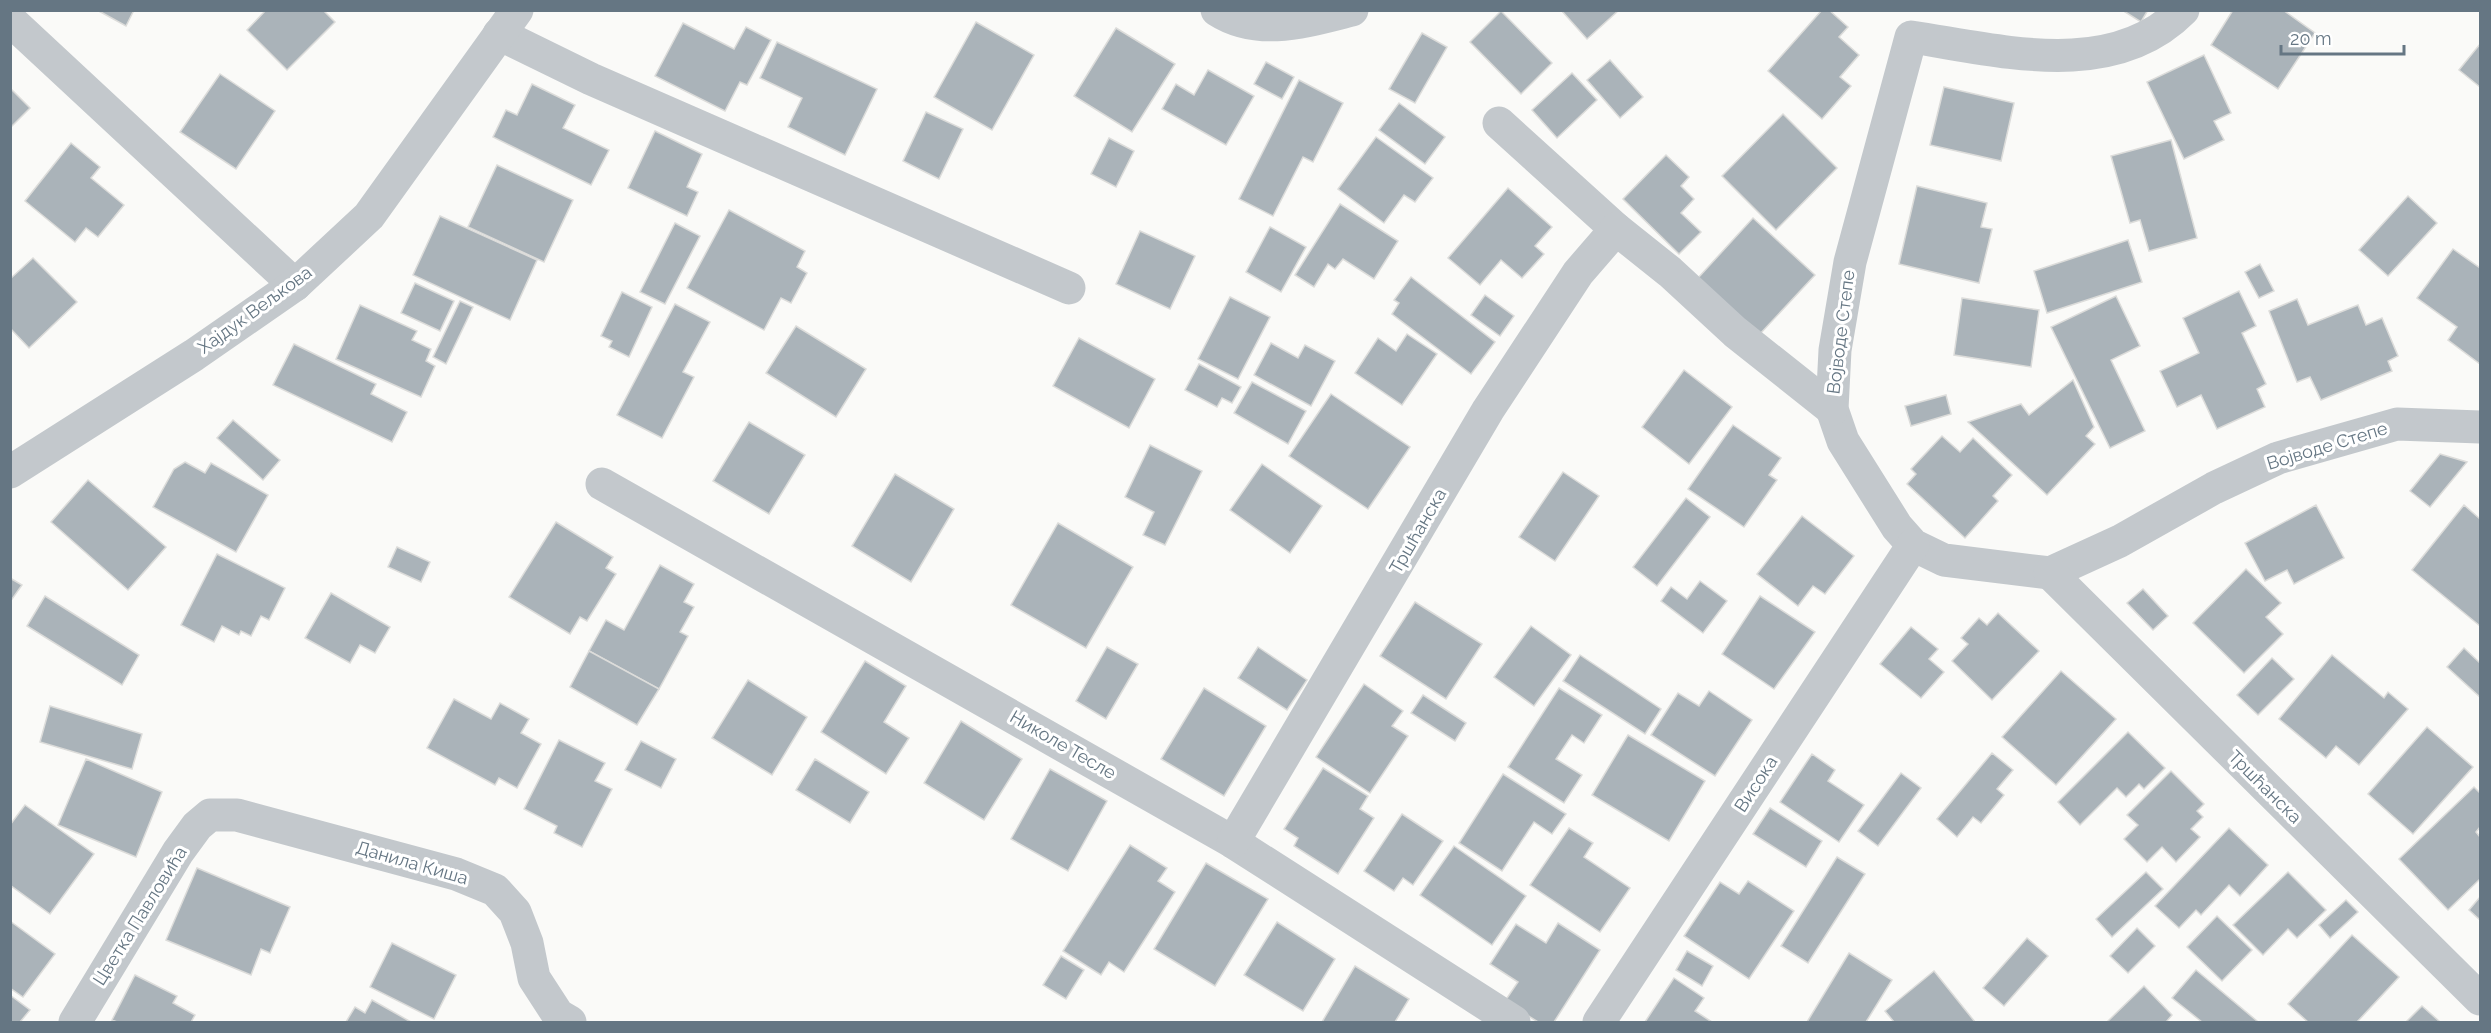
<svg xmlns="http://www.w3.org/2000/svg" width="2491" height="1033" viewBox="0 0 2491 1033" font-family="Raleway,sans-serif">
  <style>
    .building { fill: #aab3b9; stroke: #dcdcda; stroke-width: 1.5 }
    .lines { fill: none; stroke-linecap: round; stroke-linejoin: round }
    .minor { stroke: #c3c8cc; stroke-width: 33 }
    .labels { text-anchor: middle; stroke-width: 6; stroke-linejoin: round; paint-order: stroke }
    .street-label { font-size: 18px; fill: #657683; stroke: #fff }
  </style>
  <rect width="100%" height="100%" fill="#fafaf8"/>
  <g class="building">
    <path d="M97 10H134L126 26Z"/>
    <path d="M266 10H323L335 22 287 70 247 30Z"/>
    <path d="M1561 10H1619L1587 39Z"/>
    <path d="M1822 10H1829L1848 27 1839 37 1859 55 1840 77 1851 86 1822 119 1768 71Z"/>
    <path d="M2122 10H2148L2141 22Z"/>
    <path d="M2233 10H2283L2315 33 2278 89 2211 45Z"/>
    <path d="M1501 11 1552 63 1521 94 1470 42Z"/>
    <path d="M976 22 1034 55 992 130 934 97Z"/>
    <path d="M683 23 734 49 746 27 771 40 747 85 740 82 725 111 655 76Z"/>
    <path d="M1116 28 1175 64 1132 132 1074 96Z"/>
    <path d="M1422 33 1447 47 1415 103 1389 89Z"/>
    <path d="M777 42 877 89 845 155 788 127 802 98 760 78Z"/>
    <path d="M2480 44V87L2459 70Z"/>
    <path d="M2204 55 2231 113 2214 121 2224 140 2184 159 2147 82Z"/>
    <path d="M1610 60 1643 97 1620 118 1587 80Z"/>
    <path d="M1266 62 1294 77 1282 99 1254 84Z"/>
    <path d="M1208 70 1254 96 1226 145 1162 109 1176 84 1194 95Z"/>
    <path d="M1572 73 1597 100 1557 138 1532 110Z"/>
    <path d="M220 74 275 111 236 169 180 132Z"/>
    <path d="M1299 80 1343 103 1313 162 1303 157 1273 216 1239 199Z"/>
    <path d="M532 84 575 105 563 128 609 150 591 185 493 137 506 110 517 115Z"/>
    <path d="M1944 87 2014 103 2001 161 1930 145Z"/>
    <path d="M10 88 30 108 10 128Z"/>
    <path d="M1399 103 1445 137 1425 164 1379 130Z"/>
    <path d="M926 112 963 129 939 179 903 161Z"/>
    <path d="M1783 114 1837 168 1776 230 1722 176Z"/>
    <path d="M655 131 702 154 687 187 698 192 687 216 628 188Z"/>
    <path d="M1376 137 1433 178 1415 202 1404 195 1384 223 1338 189Z"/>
    <path d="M1109 138 1134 151 1116 187 1091 174Z"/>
    <path d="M2171 140 2197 238 2149 251 2140 220 2130 223 2111 156Z"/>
    <path d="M71 143 100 167 91 178 124 205 98 237 86 228 75 242 25 201Z"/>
    <path d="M1666 155 1689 177 1681 186 1694 199 1681 213 1701 232 1679 254 1623 199Z"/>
    <path d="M497 165 573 200 544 262 468 227Z"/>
    <path d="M1917 186 1987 203 1981 227 1992 229 1979 283 1899 264Z"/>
    <path d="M1508 188 1552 227 1535 246 1544 254 1522 278 1501 260 1480 285 1448 258Z"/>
    <path d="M2408 196 2437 223 2388 276 2359 250Z"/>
    <path d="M1340 204 1398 241 1374 279 1343 259 1335 269 1328 264 1314 287 1295 275Z"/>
    <path d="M729 210 805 251 797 267 807 273 791 303 781 298 764 330 687 288Z"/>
    <path d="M440 216 537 260 510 320 413 275Z"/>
    <path d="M1753 218 1815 275 1759 335 1698 278Z"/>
    <path d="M675 223 700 236 665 304 640 292Z"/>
    <path d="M1270 227 1306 247 1281 292 1246 272Z"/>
    <path d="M1140 231 1195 256 1170 309 1116 284Z"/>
    <path d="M2128 240 2142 282 2047 313 2034 271Z"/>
    <path d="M2453 249 2480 268V364L2448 340 2457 327 2417 298Z"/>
    <path d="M33 258 77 302 29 348 10 328V279Z"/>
    <path d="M2260 264 2274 291 2259 298 2245 272Z"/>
    <path d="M1411 277 1495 342 1471 374 1392 314 1399 303 1394 300Z"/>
    <path d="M415 283 454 301 440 331 401 313Z"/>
    <path d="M2239 291 2256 326 2242 333 2266 384 2257 389 2265 407 2217 429 2201 395 2177 407 2160 371 2199 353 2183 318Z"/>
    <path d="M622 292 652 307 629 357 609 347 612 341 601 336Z"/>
    <path d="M1485 295 1514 316 1500 336 1471 315Z"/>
    <path d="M2116 296 2140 346 2111 360 2145 431 2110 448 2051 327Z"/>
    <path d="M1230 297 1270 317 1238 379 1198 359Z"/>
    <path d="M1962 298 2039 310 2031 367 1954 355Z"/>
    <path d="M2297 299 2308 325 2358 305 2366 325 2382 318 2398 356 2388 361 2392 371 2321 400 2310 377 2297 382 2269 311Z"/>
    <path d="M460 301 473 307 446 364 433 357Z"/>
    <path d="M675 304 710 322 683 372 694 377 662 438 617 415Z"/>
    <path d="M360 305 417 331 412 340 431 349 426 361 435 366 421 397 336 359Z"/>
    <path d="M796 326 866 369 836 417 766 373Z"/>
    <path d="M1407 334 1437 354 1402 405 1355 373 1378 338 1396 351Z"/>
    <path d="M1079 338 1155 379 1129 428 1053 386Z"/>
    <path d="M1271 343 1298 358 1305 345 1335 361 1311 406 1254 375Z"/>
    <path d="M294 344 376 384 371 394 407 412 392 442 273 385Z"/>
    <path d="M1199 364 1241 387 1232 403 1222 398 1217 407 1185 390Z"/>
    <path d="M1684 370 1732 407 1689 464 1642 427Z"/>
    <path d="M2073 380 2094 427 2086 436 2095 444 2047 495 1968 422 2021 404 2029 415Z"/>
    <path d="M1252 382 1306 411 1288 444 1234 413Z"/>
    <path d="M1331 394 1410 447 1368 509 1289 456Z"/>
    <path d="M1946 395 1951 414 1911 426 1905 406Z"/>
    <path d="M233 420 280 460 263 480 217 438Z"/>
    <path d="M749 422 805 455 769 514 713 481Z"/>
    <path d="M1733 425 1781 458 1769 475 1777 480 1744 527 1688 489Z"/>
    <path d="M1942 436 1960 452 1973 438 2012 475 1993 496 1998 501 1965 538 1907 484 1916 474 1911 469Z"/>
    <path d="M1150 445 1202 471 1165 545 1143 535 1154 512 1125 497Z"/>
    <path d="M2440 454 2467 462 2430 507 2410 491Z"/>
    <path d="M185 462 205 473 211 463 268 495 236 552 153 507 174 469Z"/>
    <path d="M1262 464 1322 506 1290 553 1230 510Z"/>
    <path d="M1563 472 1599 496 1555 561 1519 537Z"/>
    <path d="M895 474 954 509 911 582 852 546Z"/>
    <path d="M88 480 166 547 128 590 51 522Z"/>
    <path d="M1686 498 1710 517 1657 586 1633 567Z"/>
    <path d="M2316 505 2344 558 2294 584 2287 570 2265 581 2245 543Z"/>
    <path d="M2464 505 2480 519V626L2412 570Z"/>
    <path d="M1802 516 1854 556 1825 594 1813 586 1798 606 1757 574Z"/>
    <path d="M556 522 613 557 606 568 616 574 587 621 580 617 570 634 509 597Z"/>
    <path d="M1058 523 1133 567 1086 648 1011 605Z"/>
    <path d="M397 547 430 562 421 582 388 567Z"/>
    <path d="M217 554 285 588 269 620 261 616 251 636 241 631 239 635 222 626 214 642 181 625Z"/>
    <path d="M660 565 694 584 684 602 694 607 680 632 688 636 659 689 589 651 606 620 624 630Z"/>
    <path d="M2246 569 2281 603 2266 617 2283 634 2244 673 2193 623Z"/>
    <path d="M10 578 22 585 10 602Z"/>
    <path d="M1700 581 1727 601 1703 633 1661 601 1671 587 1687 599Z"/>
    <path d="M2143 589 2168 616 2153 630 2127 603Z"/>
    <path d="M331 593 390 627 375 653 360 645 350 663 305 638Z"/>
    <path d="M45 596 139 655 122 685 27 626Z"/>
    <path d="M1760 596 1815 632 1774 689 1722 654Z"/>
    <path d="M1415 602 1482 644 1446 699 1380 656Z"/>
    <path d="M1998 613 2039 651 1992 700 1952 661 1968 644 1961 638 1979 618 1987 625Z"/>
    <path d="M1531 626 1571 655 1534 706 1494 677Z"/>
    <path d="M1911 627 1938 649 1929 659 1944 672 1921 698 1880 664Z"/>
    <path d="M1107 647 1138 664 1106 719 1076 701Z"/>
    <path d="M1258 647 1307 680 1287 710 1238 678Z"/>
    <path d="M2464 648 2480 663V697L2447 667Z"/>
    <path d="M589 651 659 689 637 725 570 687Z"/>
    <path d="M1580 655 1661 709 1645 734 1563 681Z"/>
    <path d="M2332 655 2384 698 2388 692 2408 709 2359 765 2336 746 2326 758 2279 719Z"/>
    <path d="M2272 658 2294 679 2258 715 2237 695Z"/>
    <path d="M865 661 906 686 884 722 909 738 886 774 821 732Z"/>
    <path d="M2061 671 2116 719 2056 785 2002 737Z"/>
    <path d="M748 680 807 717 772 775 712 738Z"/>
    <path d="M1364 684 1403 711 1392 726 1408 736 1370 793 1316 757Z"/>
    <path d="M1204 688 1266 726 1224 796 1161 759Z"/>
    <path d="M1559 688 1602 715 1584 743 1572 735 1556 759 1582 775 1564 803 1508 767Z"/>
    <path d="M1709 691 1752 720 1715 776 1651 735 1678 693 1699 706Z"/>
    <path d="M1423 695 1466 723 1455 741 1411 713Z"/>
    <path d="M454 699 491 719 500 703 529 719 521 733 541 744 517 788 499 778 495 785 427 748Z"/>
    <path d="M50 706 142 734 132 769 40 742Z"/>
    <path d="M961 721 1022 759 984 820 924 783Z"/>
    <path d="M2427 727 2473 767 2413 834 2368 794Z"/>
    <path d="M2128 732 2165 768 2144 789 2139 784 2126 797 2117 788 2080 825 2058 802Z"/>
    <path d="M1628 735 1705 781 1669 841 1592 795Z"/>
    <path d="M559 740 605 763 595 781 612 789 582 847 554 833 557 826 524 809Z"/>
    <path d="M641 741 676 759 661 788 625 770Z"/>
    <path d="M1992 753 2013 770 1997 789 2004 795 1981 823 1973 817 1957 837 1937 819Z"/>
    <path d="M1812 754 1835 770 1828 781 1864 805 1839 842 1780 802Z"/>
    <path d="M86 759 162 792 136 857 58 825Z"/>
    <path d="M815 759 869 792 850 823 796 790Z"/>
    <path d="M1323 768 1368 796 1360 809 1374 818 1338 874 1294 846 1298 838 1284 829Z"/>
    <path d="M1050 769 1107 801 1068 871 1011 839Z"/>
    <path d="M2171 771 2204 804 2197 811 2203 817 2191 829 2200 837 2176 862 2162 847 2147 862 2124 839 2138 825 2127 815Z"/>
    <path d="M1901 773 1921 788 1878 846 1858 831Z"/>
    <path d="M1503 774 1566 814 1552 834 1534 822 1502 871 1459 843Z"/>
    <path d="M2474 787 2480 793V827L2476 832 2480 837V879L2448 910 2399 859Z"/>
    <path d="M25 805 94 854 50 914 10 885V825Z"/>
    <path d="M1770 808 1822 841 1806 867 1753 834Z"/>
    <path d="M1402 814 1443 841 1413 885 1403 878 1394 891 1364 871Z"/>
    <path d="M1569 828 1593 843 1584 857 1630 888 1600 932 1530 885Z"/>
    <path d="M2229 828 2268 865 2240 896 2229 885 2201 915 2196 910 2179 928 2155 906Z"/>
    <path d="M1130 845 1167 868 1158 881 1175 892 1124 972 1109 962 1101 975 1063 951Z"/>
    <path d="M1454 846 1526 896 1492 945 1420 895Z"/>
    <path d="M1837 857 1865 874 1808 963 1781 946Z"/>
    <path d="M1206 863 1268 899 1215 986 1154 949Z"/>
    <path d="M197 868 290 907 270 953 261 949 251 975 166 940Z"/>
    <path d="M2146 872 2163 889 2112 937 2096 919Z"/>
    <path d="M2288 872 2326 910 2297 938 2288 929 2263 955 2233 925Z"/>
    <path d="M1748 881 1794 911 1749 979 1684 936 1720 882 1739 894Z"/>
    <path d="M2480 897V920L2469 910Z"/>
    <path d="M2346 900 2358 912 2330 938 2319 925Z"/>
    <path d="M2217 916 2252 950 2222 981 2187 947Z"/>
    <path d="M10 921 55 954 23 997 10 988Z"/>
    <path d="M1277 922 1335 959 1303 1011 1244 975Z"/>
    <path d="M1558 923 1600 950 1554 1022H1538L1505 1001 1518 982 1490 964 1516 924 1546 943Z"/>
    <path d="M2137 928 2155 946 2128 973 2110 956Z"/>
    <path d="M2352 935 2399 977 2357 1022H2308L2288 1004Z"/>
    <path d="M2027 938 2048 956 2004 1006 1983 988Z"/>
    <path d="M392 943 456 975 434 1019 370 987Z"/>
    <path d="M1687 951 1713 966 1702 986 1676 970Z"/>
    <path d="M1849 953 1892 980 1866 1022H1807Z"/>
    <path d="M1061 956 1084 970 1066 999 1043 985Z"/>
    <path d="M1355 966 1409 999 1395 1022H1322Z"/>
    <path d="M2196 970 2257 1021 2256 1022H2202L2172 998Z"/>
    <path d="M1934 971 1975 1022H1894L1885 1011Z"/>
    <path d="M135 975 177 996 173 1003 195 1015 191 1022H117L112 1020Z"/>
    <path d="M1674 978 1704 998 1695 1011 1712 1022H1645Z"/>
    <path d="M2144 986 2172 1015 2167 1021 2168 1022H2107Z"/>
    <path d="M10 995 30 1010 20 1022H10Z"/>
    <path d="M372 1000 411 1022H346L355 1007 365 1013Z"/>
    <path d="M2422 1006 2440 1022H2406Z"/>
  </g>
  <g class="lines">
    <g class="minor">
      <path d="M1217 10C1259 37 1307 21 1352 10"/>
      <path d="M2183 10C2112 82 1999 50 1911 37L1850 262 1835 350 1832 409 1843 441 1897 527 1913 545 1944 560 2050 573 2120 541 2214 488 2278 458 2397 424 2480 427"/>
      <path d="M10 20 295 285"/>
      <path d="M499 34 591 79 1069 288"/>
      <path d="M1499 123 1616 229"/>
      <path d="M10 472 194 355 295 285 369 216 517 10"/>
      <path d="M602 484 1233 842 1514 1022"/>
      <path d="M2050 573 2480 999"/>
      <path d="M1233 842 1488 410 1578 273 1616 229 1670 272 1735 332 1832 409"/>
      <path d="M75 1022 178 852 197 826 210 815H237L456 874 495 890 515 912 527 943 534 978 558 1015 570 1022"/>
      <path d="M1599 1022 1913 545"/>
    </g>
  </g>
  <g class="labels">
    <g class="street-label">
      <text transform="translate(255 310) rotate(-36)" y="6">Хајдук Вељкова</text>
      <text transform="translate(1841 332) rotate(-83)" y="6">Војводе Степе</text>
      <text transform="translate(2327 446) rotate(-17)" y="6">Војводе Степе</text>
      <text transform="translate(1418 531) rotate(-60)" y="6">Тршћанска</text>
      <text transform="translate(1063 745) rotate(30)" y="6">Николе Тесле</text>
      <text transform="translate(1756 784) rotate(-57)" y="6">Висока</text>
      <text transform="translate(2265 787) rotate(45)" y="6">Тршћанска</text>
      <text transform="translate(412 863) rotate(16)" y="6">Данила Киша</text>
      <text transform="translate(140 916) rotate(-58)" y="6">Цветка Павловића</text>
    </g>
  </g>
  <rect width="2491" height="1033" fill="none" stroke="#657683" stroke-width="24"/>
  <path d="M2281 45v9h123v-9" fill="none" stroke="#657683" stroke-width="3"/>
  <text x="2290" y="45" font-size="18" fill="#657683" stroke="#ffffff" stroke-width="4.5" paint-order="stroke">20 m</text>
</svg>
